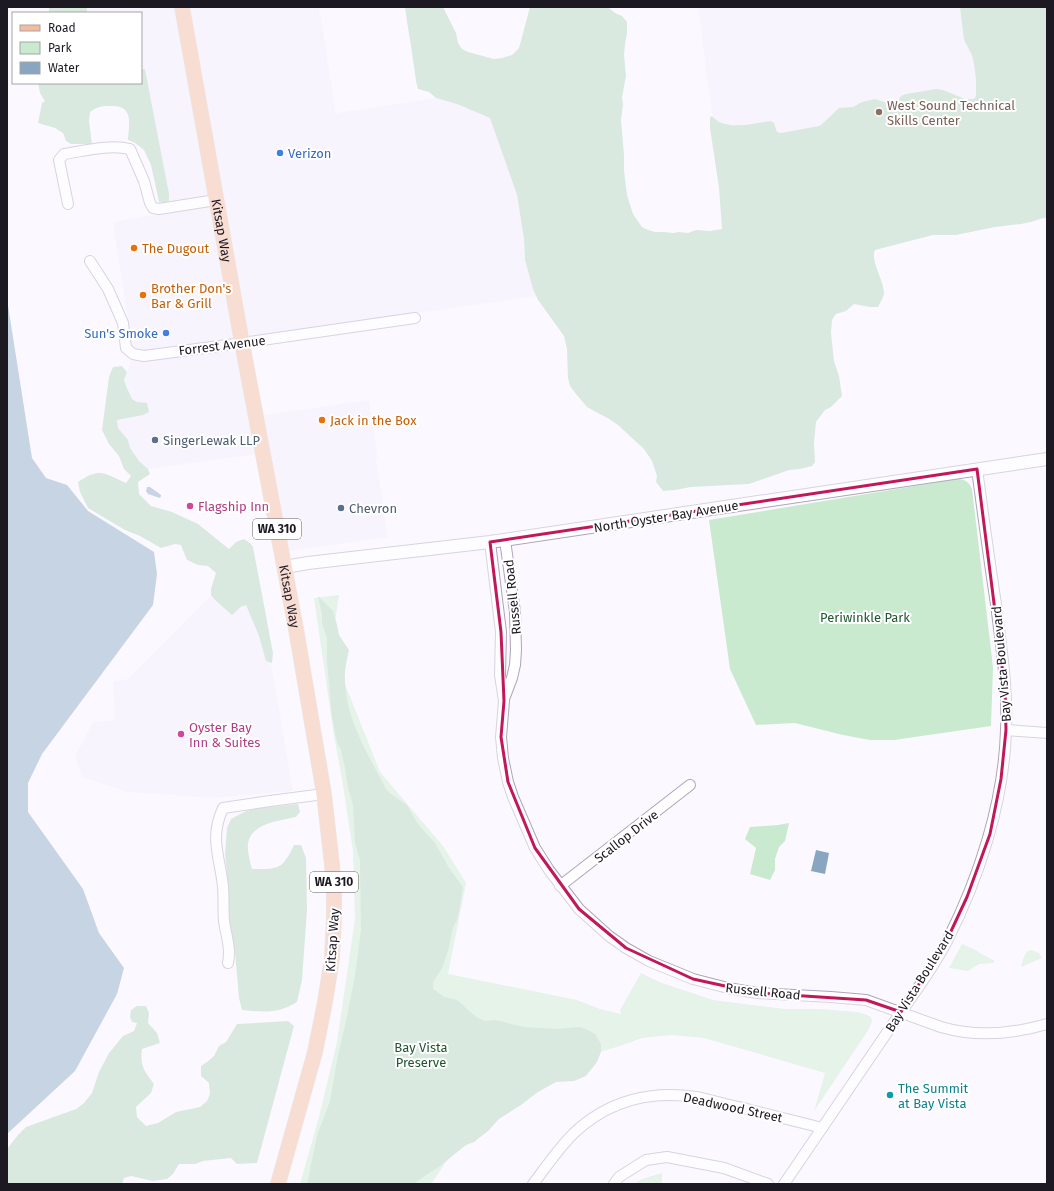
<svg xmlns="http://www.w3.org/2000/svg" width="1054" height="1191" viewBox="0 0 1054 1191" font-family="'Fira Sans',sans-serif">
  <style>
    .built { fill: #f3eefc }
    .green { fill: #c9eacf }
    .forest { fill: #b1d4b8 }
    .water { fill: #88a6c2 }
    .lines { fill: none; stroke-linecap: round; stroke-linejoin: round }
    .minor-casing { stroke: #aea4be; stroke-width: 12 }
    .tertiary-casing { stroke: #aea4be; stroke-width: 14 }
    .primary-casing { stroke: #d6d6d7; stroke-width: 16 }
    .minor { stroke: #fff; stroke-width: 10 }
    .tertiary { stroke: #fff; stroke-width: 12 }
    .primary { stroke: #f4bb9d; stroke-width: 15 }
    .marked { fill: none; stroke: #c2185b; stroke-width: 3; stroke-linejoin: round }
    .education-dot { fill: #8d6e63; stroke: #fff; stroke-width: 1.5 }
    .shop-dot { fill: #3f7fe0; stroke: #fff; stroke-width: 1.5 }
    .food-dot { fill: #e8710a; stroke: #fff; stroke-width: 1.5 }
    .service-dot { fill: #5c6f8a; stroke: #fff; stroke-width: 1.5 }
    .hotel-dot { fill: #d1479c; stroke: #fff; stroke-width: 1.5 }
    .culture-dot { fill: #0f9aa8; stroke: #fff; stroke-width: 1.5 }
    .labels { text-anchor: middle; stroke-width: 4; stroke-linejoin: round; paint-order: stroke }
    .shield { fill: #fff; stroke: #615e65; stroke-width: 1 }
    .shield-label { font-size: 12px; font-weight: bold; fill: #1d1923 }
    .education-label { font-size: 13px; fill: #785e54; stroke: #fff; text-anchor: start }
    .shop-label { font-size: 13px; fill: #366cbe; stroke: #fff; text-anchor: start }
    .street-label { font-size: 13px; fill: #1d1923; stroke: #fff }
    .food-label { font-size: 13px; fill: #c56008; stroke: #fff; text-anchor: start }
    .service-label { font-size: 13px; fill: #4e5e75; stroke: #fff; text-anchor: start }
    .hotel-label { font-size: 13px; fill: #b23c85; stroke: #fff; text-anchor: start }
    .park-label { font-size: 13px; fill: #1f5530; stroke: #fff }
    .culture-label { font-size: 13px; fill: #0d838f; stroke: #fff; text-anchor: start }
  </style>
  <rect width="100%" height="100%" fill="#fbf9ff"/>
  <g class="built">
    <path d="M87 7H180L259 454 134 471 112 419 133 354 113 222 172 212 145 69H141V13H87Z"/>
    <path d="M191 7H319L336 113 436 98 457 104 490 118 517 195 524 239 525 260 536 296 244 338 189 25Z"/>
    <path d="M698 7H1047V217L731 262Z"/>
    <path d="M369 400 378 459H376L388 537 284 552 258 416Z"/>
    <path d="M211 595 216 601 232 615 246 604 259 602 278 701 293 791 212 798 127 792 82 777 75 756 93 722 115 720 113 681 128 679Z"/>
  </g>
  <g class="green">
    <path d="M957 479C965 479 969 482 972 489L993 667 991 726 894 740H870L843 735 795 723 756 725 730 669 709 520Z"/>
    <path d="M339 595 333 635 337 664 380 772 443 846 466 883 448 974 577 1000 600 1009 621 1014 620 1010 641 973 659 982 713 1000 785 1009H820L858 1012 867 1015 871 1017 872 1021 869 1029 814 1111 825 1073 704 1038 671 1035 642 1038 620 1046 579 1058 473 1122 431 1184H300L319 1117 337 1042 355 919 353 851 342 779 334 736 314 598Z"/>
    <path d="M789 823 785 841 779 847 775 859V870L770 880 750 874 756 848 745 839 750 827 778 825Z"/>
    <path d="M962 944 978 951V952L995 961 993 963 979 964 968 971 949 968Z"/>
    <path d="M1032 950 1039 953 1042 958 1021 967 1023 959 1027 951Z"/>
    <path d="M662 1173V1184H634L642 1179Z"/>
  </g>
  <g class="forest">
    <rect x="49" y="7" width="38" height="6"/>
    <path d="M405 7H443L456 33 458 43 462 49 468 52 494 59 502 58 512 55 519 48 530 7H608L615 13 622 16 627 22V33L625 44 624 55 626 76 622 97 623 104 621 120 624 155V171L627 195 633 214 642 227 648 230 655 232H664L673 233 679 232 688 233 696 230 710 231 722 229 719 188 710 128V118L711 116C714 118 716 120 719 122 737 129 752 123 771 121L774 123 777 132 781 133 819 126 821 125 839 108 853 107 862 102 875 99 887 103 894 102 898 101 901 96 906 94 936 89 943 90 965 99H974L976 96V80L974 64 972 55 964 40 960 7H1047V218H1043L1031 222 1021 224 995 227 956 235H933L875 250C870 260 884 281 884 293 884 297 880 303 878 307H870L854 304 846 311 836 314 832 320 831 333 833 352 834 361 839 376 842 396 831 407 825 410 816 422 814 443 815 462 812 466 800 469 789 470 749 484 691 487 675 490 663 491 656 482 657 476 652 461 644 449 618 425 609 419 587 407 576 394 570 386 568 378 567 349 564 336 559 329 538 300 533 289 525 260 524 239 517 195 490 118 457 104 436 98 429 92 418 89C415 79 415 70 413 60 411 43 407 25 405 7Z"/>
    <path d="M141 69H145L169 194V201L165 203 159 202 151 165 144 150 135 143 128 140C129 124 134 106 112 106 103 106 98 106 90 112L89 121 92 144H71L66 141 63 133 55 128 38 123 42 103 45 101 40 93 38 83H141Z"/>
    <path d="M122 366 127 372 124 380 126 386 132 399 137 402 147 403 149 412 143 415 117 420 118 428 128 440 130 448 139 461 148 469 150 474 138 482 139 494 151 506 172 512 198 524 229 549 236 542 244 539 251 544 253 547 273 653 272 663 266 661 259 636 246 605 241 607 232 615 216 601 211 595V589L216 573 208 566 198 565 187 560 181 545 175 544 161 548 140 536 125 530 88 508 80 492 78 482C100 467 104 473 126 483L131 476 124 469 119 456 109 444 102 430 109 377 113 367Z"/>
    <path d="M318 596 333 611 337 625 339 635 349 650C347 660 344 670 345 680 346 720 368 754 386 789L391 794 407 805 417 823 435 843 449 868 460 883 463 887 460 906 457 920 453 927 448 951 442 968 433 982V989L444 997 457 1000 476 1017 485 1021 495 1020 524 1027 537 1028 558 1029 579 1027 586 1029 595 1034 601 1044V1052L597 1062 586 1076 574 1081 556 1082 538 1092 521 1105 499 1119 488 1131 474 1142 466 1145 440 1166 423 1177 414 1184H307L317 1136 330 1101 338 1055 346 1021 355 976 361 930 360 860 355 843 353 805 348 788 345 768 341 750 337 742 332 717 327 661V637L322 624V614Z"/>
    <path d="M298 804 300 812 296 817C279 821 252 823 248 843 247 851 250 861 252 869 260 869 274 870 281 865 287 860 291 851 294 845H301L306 858 307 910 302 980 297 1002C277 1014 265 1012 242 1010L239 998 235 952 228 909 229 892 225 854 227 828 231 819 246 811 259 808Z"/>
    <path d="M137 1006H146L149 1013 148 1023 157 1033 160 1043 142 1049C140 1066 144 1071 154 1084L151 1093 136 1107 137 1117 146 1126 158 1123 176 1112 200 1107 207 1101 210 1094 209 1083 201 1076V1066L207 1062 214 1056 219 1046 226 1042 237 1024 288 1021 294 1026 257 1163 237 1164 231 1158 203 1161 195 1164H179L173 1174 167 1179 153 1181 131 1176 124 1178 122 1184H7V1149L18 1135 26 1127 76 1109 84 1103 92 1093 99 1072 109 1053 123 1036 134 1031 137 1023 132 1022 130 1017 131 1010Z"/>
  </g>
  <g class="water">
    <path d="M7 299 32 458 46 478 67 485 88 511 154 552 157 574 153 605 42 754 28 783V812L83 889 99 933 124 968 117 994 75 1071 7 1134Z"/>
    <path d="M147 487H150L161 495V496L160 498 148 494 146 491Z"/>
    <path d="M816 850 829 853 825 874 811 871Z"/>
  </g>
  <g class="lines">
    <g class="minor-casing">
      <g id="minor">
        <path d="M68 204 59 160 64 154C84 151 110 144 130 149L144 181 150 203 153 208 159 209 216 200"/>
        <path d="M90 261 108 289 123 323 126 348 133 354 144 356 242 343 415 318"/>
        <path d="M490 542 501 632 500 675 504 701 501 737 503 758 508 782 513 797 535 848 549 870 579 909 609 936 626 948 649 961 693 979 728 988 757 993 831 997 866 1000 941 1027C975 1037 1013 1034 1047 1024"/>
        <path d="M504 699 512 678 515 665 516 650 515 612 505 540"/>
        <path d="M1006 730 1047 733"/>
        <path d="M560 886 690 785"/>
        <path d="M228 963C231 947 226 936 224 921 223 909 224 898 223 887 220 856 209 839 223 808L270 801 324 794"/>
        <path d="M533 1184C546 1167 558 1149 573 1134 607 1101 650 1090 696 1097 711 1100 727 1105 743 1108 769 1115 796 1121 822 1128"/>
        <path d="M614 1184 619 1177 646 1160 667 1157 724 1168 768 1184"/>
        <path d="M784 1184 901 1012C917 990 934 966 947 941 979 878 1004 802 1006 730 1008 688 1001 646 996 604 989 559 983 514 977 469"/>
      </g>
    </g>
    <g class="tertiary-casing">
      <path id="tertiary" d="M285 567 308 563 490 542 1047 459"/>
    </g>
    <g class="primary-casing">
      <g id="primary">
        <path id="s1" d="M182 7 242 343 296 629 324 794 332 865 334 891V917L332 958 325 1002 315 1052 278 1184"/>
      </g>
    </g>
    <use href="#minor" class="minor"/>
    <use href="#tertiary" class="tertiary"/>
    <use href="#primary" class="primary"/>
  </g>
  <path d="M0 0H1054V1191H0ZM977 469 1005 690 1006 730 1001 779 990 834 967 897 946 942 901 1012 866 1000 757 993 693 979 626 948 579 909 535 848 508 782 501 737 504 701 501 632 490 542Z" fill="#fbf9ff" fill-opacity=".55" fill-rule="evenodd"/>
  <path class="marked" d="M977 469 1005 690 1006 730 1001 779 990 834 967 897 946 942 901 1012 866 1000 757 993 693 979 626 948 579 909 535 848 508 782 501 737 504 701 501 632 490 542Z"/>
  <circle class="education-dot" cx="879" cy="112" r="4"/>
  <g class="shop-dot">
    <circle cx="280" cy="153" r="4"/>
    <circle cx="166" cy="333" r="4"/>
  </g>
  <g class="food-dot">
    <circle cx="134" cy="248" r="4"/>
    <circle cx="143" cy="295" r="4"/>
    <circle cx="322" cy="420" r="4"/>
  </g>
  <g class="service-dot">
    <circle cx="155" cy="440" r="4"/>
    <circle cx="341" cy="508" r="4"/>
  </g>
  <g class="hotel-dot">
    <circle cx="190" cy="506" r="4"/>
    <circle cx="181" cy="734" r="4"/>
  </g>
  <circle class="culture-dot" cx="890" cy="1095" r="4"/>
  <g class="labels">
    <g class="shield">
      <rect x="253" y="519" width="48" height="20" rx="3"/>
      <rect x="310" y="872" width="48" height="20" rx="3"/>
    </g>
    <g class="shield-label">
      <text x="277" y="533">WA 310</text>
      <text x="334" y="886">WA 310</text>
    </g>
    <g class="education-label">
      <text x="887" y="110">West Sound Technical<tspan x="887" dy="15">Skills Center</tspan></text>
    </g>
    <g class="shop-label">
      <text x="288" y="158">Verizon</text>
      <text x="158" y="338" text-anchor="end">Sun's Smoke</text>
    </g>
    <g class="street-label">
      <text dy="5" stroke="none"><textPath href="#s1" startOffset="227">Kitsap Way</textPath></text>
      <text transform="translate(222 345) rotate(-7)" y="5">Forrest Avenue</text>
      <text transform="translate(666 516) rotate(-9)" y="5">North Oyster Bay Avenue</text>
      <text dy="5" stroke="none"><textPath href="#s1" startOffset="599">Kitsap Way</textPath></text>
      <text transform="translate(512 597) rotate(-96)" y="5">Russell Road</text>
      <text transform="translate(1001 664) rotate(-95)" y="5">Bay Vista Boulevard</text>
      <text transform="translate(626 836) rotate(-38)" y="5">Scallop Drive</text>
      <text transform="translate(332 940) rotate(-86)" y="5">Kitsap Way</text>
      <text transform="translate(919 981) rotate(-58)" y="5">Bay Vista Boulevard</text>
      <text transform="translate(763 991) rotate(6)" y="5">Russell Road</text>
      <text transform="translate(733 1107) rotate(12)" y="5">Deadwood Street</text>
    </g>
    <g class="food-label">
      <text x="142" y="253">The Dugout</text>
      <text x="151" y="293">Brother Don's<tspan x="151" dy="15">Bar &amp; Grill</tspan></text>
      <text x="330" y="425">Jack in the Box</text>
    </g>
    <g class="service-label">
      <text x="163" y="445">SingerLewak LLP</text>
      <text x="349" y="513">Chevron</text>
    </g>
    <g class="hotel-label">
      <text x="198" y="511">Flagship Inn</text>
      <text x="189" y="732">Oyster Bay<tspan x="189" dy="15">Inn &amp; Suites</tspan></text>
    </g>
    <g class="park-label">
      <text x="865" y="622">Periwinkle Park</text>
      <text x="421" y="1052">Bay Vista<tspan x="421" dy="15">Preserve</tspan></text>
    </g>
    <g class="culture-label">
      <text x="898" y="1093">The Summit<tspan x="898" dy="15">at Bay Vista</tspan></text>
    </g>
  </g>
  <rect width="1054" height="1191" fill="none" stroke="#1d1923" stroke-width="16"/>
  <rect x="12" y="12" width="130" height="72" fill="#ffffff" stroke="#a5a3a7"/>
  <rect x="20" y="25" width="20" height="6" fill="#f4bb9d" stroke="#a5a3a7"/>
  <text x="48" y="32" font-size="12" fill="#1d1923">Road</text>
  <rect x="20" y="42" width="20" height="12" fill="#c9eacf" stroke="#a5a3a7"/>
  <text x="48" y="52" font-size="12" fill="#1d1923">Park</text>
  <rect x="20" y="62" width="20" height="12" fill="#88a6c2" stroke="#a5a3a7"/>
  <text x="48" y="72" font-size="12" fill="#1d1923">Water</text>
</svg>
